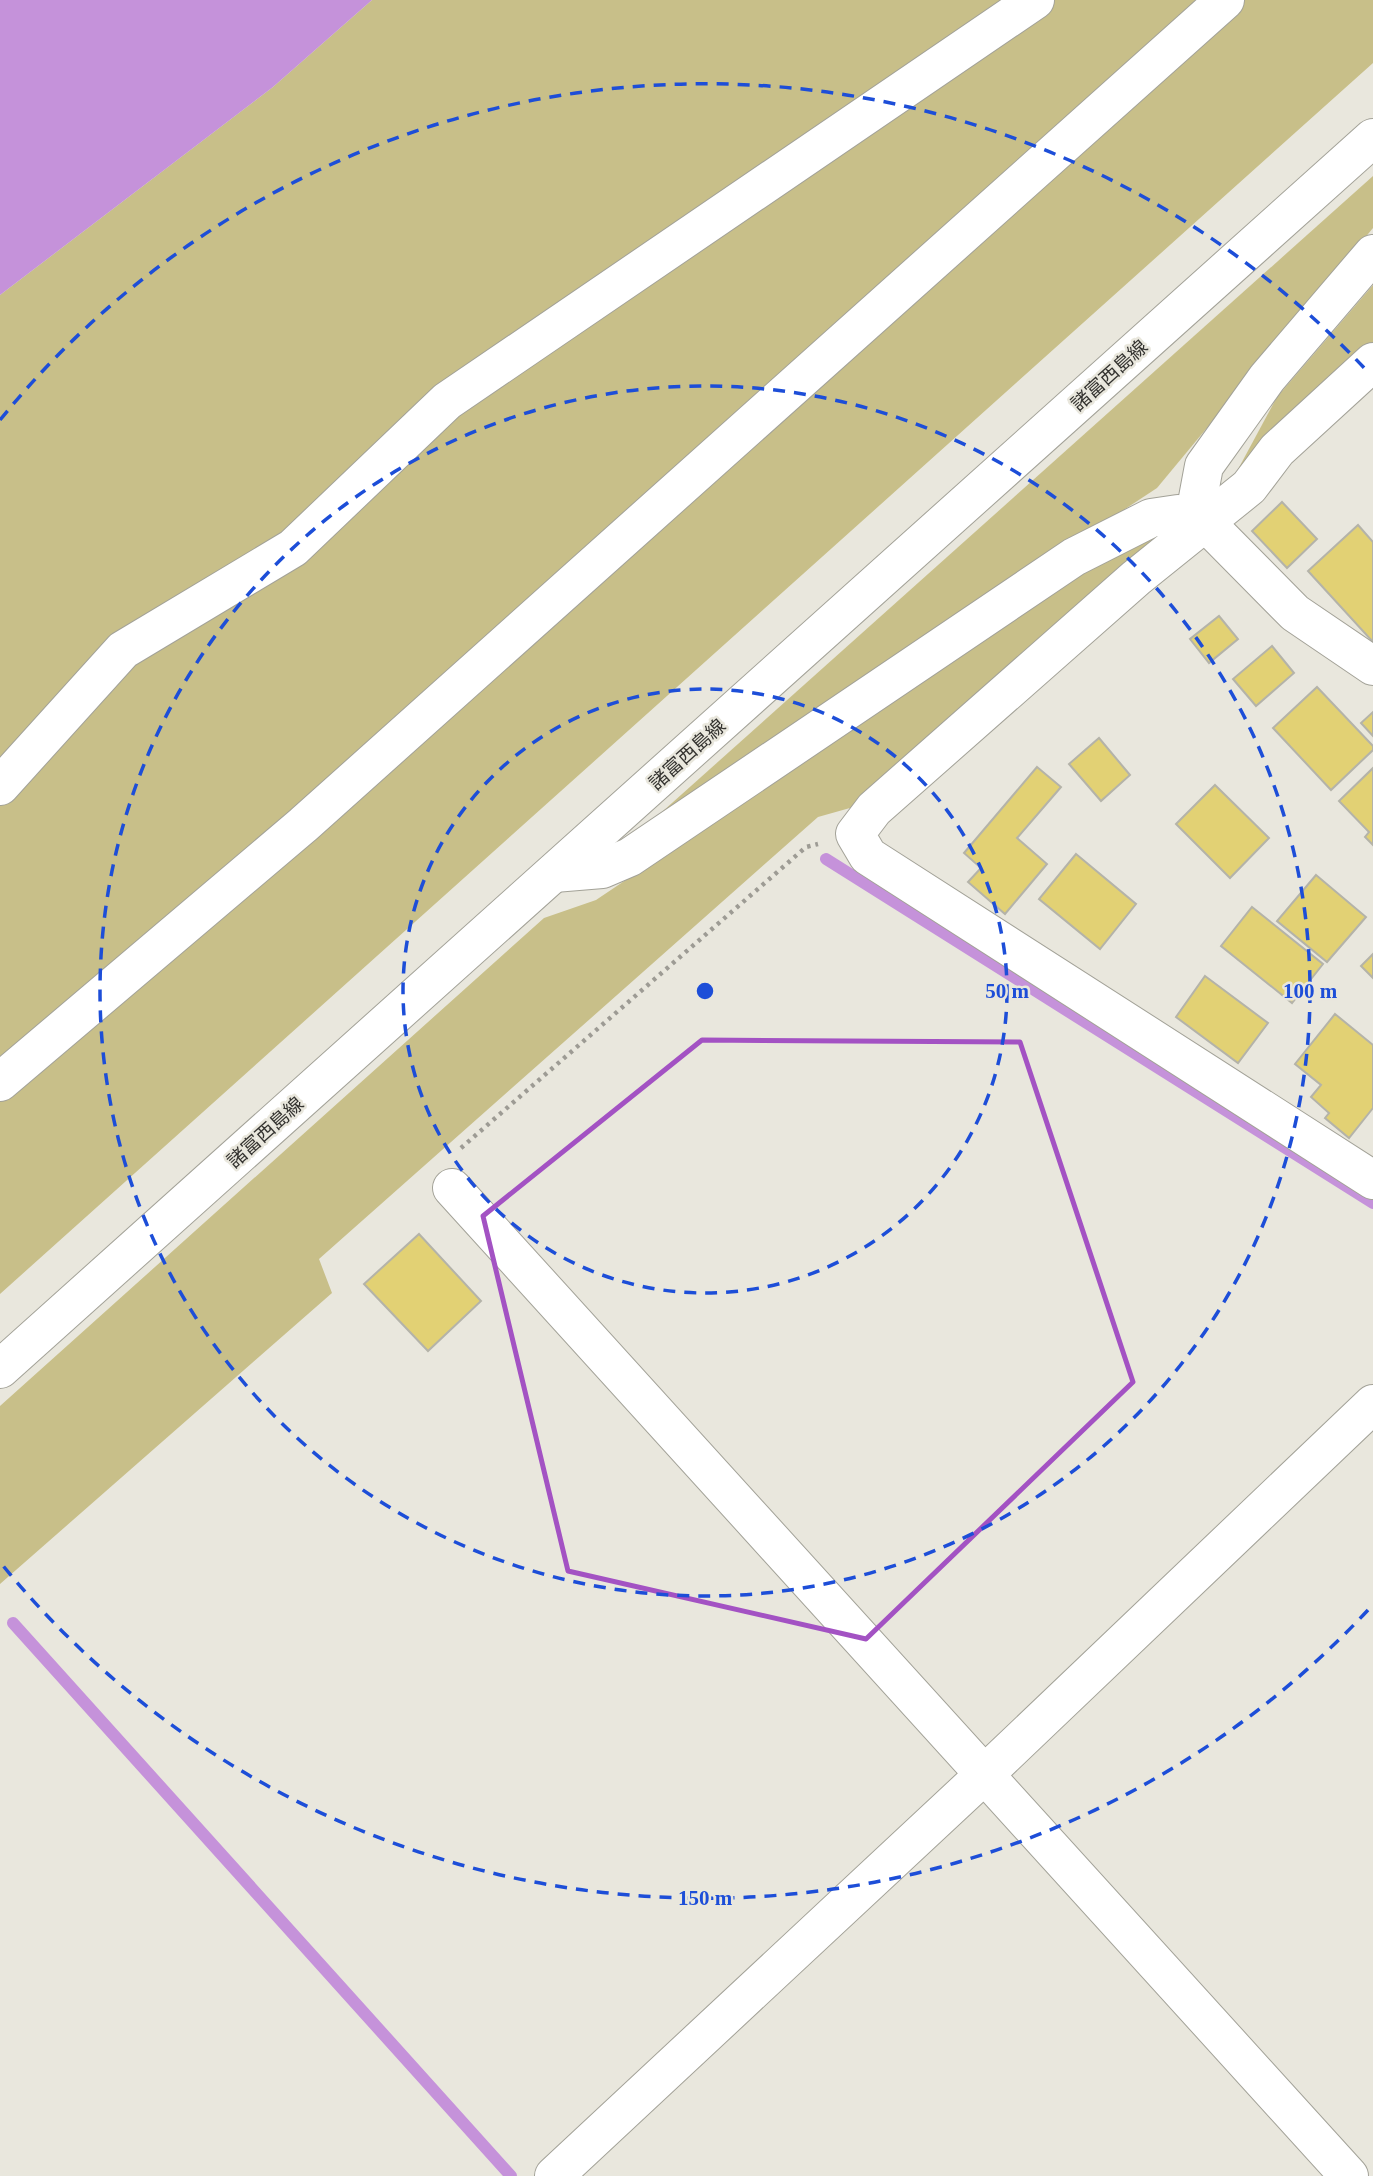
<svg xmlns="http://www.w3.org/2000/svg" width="1373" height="2176" viewBox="0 0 1373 2176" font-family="'Times New Roman','Noto Sans JP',serif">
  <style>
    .green { fill: #c8bf89 }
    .water { fill: #c592da }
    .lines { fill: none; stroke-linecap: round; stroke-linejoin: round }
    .stream { stroke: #c592da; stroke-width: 12 }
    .building { fill: #e2d174; stroke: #b4b3a9; stroke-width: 2 }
    .minor-casing { stroke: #a3a298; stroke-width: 40 }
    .major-casing { stroke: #a3a298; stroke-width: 40 }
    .path { stroke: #9d9b94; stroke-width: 4.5; stroke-dasharray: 3.5 5; stroke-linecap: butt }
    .minor { stroke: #fff; stroke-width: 38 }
    .major { stroke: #fff; stroke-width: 38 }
    .marked { fill: none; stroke: #a352c3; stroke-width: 5; stroke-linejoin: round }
    .ring { fill: none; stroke: #1d4ed8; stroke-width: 3.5; stroke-dasharray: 12 9 }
    .labels { text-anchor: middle; stroke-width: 5; stroke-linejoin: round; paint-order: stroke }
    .street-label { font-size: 19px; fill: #343330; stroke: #e9e7dd }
    .centre { fill: #1d4ed8; stroke: #e9e7dd; stroke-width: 3.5 }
    .ring-label { font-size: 21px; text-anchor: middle; font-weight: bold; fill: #1d4ed8; stroke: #e9e7dd; stroke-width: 5; stroke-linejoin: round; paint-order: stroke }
  </style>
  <rect width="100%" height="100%" fill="#e9e7dd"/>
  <g class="green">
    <path d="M372 0H1373V63L0 1294V295L273 87Z"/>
    <path d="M1373 176V228L1157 488 653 820Z"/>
    <path d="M1373 285V343L1236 473 1277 397Z"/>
    <path d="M1168 535 857 806 818 817 319 1259 332 1293 0 1584V1406L544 918 596 900 1120 548Z"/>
  </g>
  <path class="water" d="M0 0H372L273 87 0 295Z"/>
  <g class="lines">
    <g class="stream">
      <path d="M826 859 1373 1203"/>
      <path d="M13 1623 511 2176"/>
    </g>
  </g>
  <g class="building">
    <path d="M1282 502 1317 539 1287 568 1252 531Z"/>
    <path d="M1358 525 1373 542V642L1308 571Z"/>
    <path d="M1219 616 1238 639 1209 663 1190 639Z"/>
    <path d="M1272 646 1294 673 1256 706 1233 679Z"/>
    <path d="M1317 687 1373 746V750L1331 790 1273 728Z"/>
    <path d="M1373 712V736L1361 723Z"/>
    <path d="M1099 738 1130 775 1101 801 1069 764Z"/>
    <path d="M1037 767 1061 787 1017 838 1047 864 1005 914 968 882 981 868 964 853Z"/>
    <path d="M1373 768V845L1365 837 1369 832 1339 801Z"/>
    <path d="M1215 785 1269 838 1230 878 1176 824Z"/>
    <path d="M1076 854 1136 904 1100 949 1039 899Z"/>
    <path d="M1316 875 1366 917 1327 962 1277 921Z"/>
    <path d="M1252 907 1323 964 1292 1003 1221 946Z"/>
    <path d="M1373 954V978L1361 966Z"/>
    <path d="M1205 976 1268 1023 1238 1063 1176 1017Z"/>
    <path d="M1335 1014 1373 1045V1108L1349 1138 1325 1118 1329 1113 1311 1097 1321 1085 1295 1064Z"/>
    <path d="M419 1234 481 1301 428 1351 364 1284Z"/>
  </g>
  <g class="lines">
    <g class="minor-casing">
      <g id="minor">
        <path d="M1373 254 1267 378 1204 466 1198 498 1205 522 1295 613 1373 666"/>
        <path d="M1373 362 1277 450 1249 487 1136 578 874 809 855 834 868 856 1373 1180"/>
        <path d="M0 786 123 650 293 548 447 401 1035 0"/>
        <path d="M554 873 602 869 630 857 1074 557 1151 518 1178 514 1205 522"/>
        <path d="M0 1082 303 825 1225 0"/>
        <path d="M452 1188 1349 2176"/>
        <path d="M554 2176 985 1774 1373 1404"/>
      </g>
    </g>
    <g class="major-casing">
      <path id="major" d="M0 1369 1373 138"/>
    </g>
    <path class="path" d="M461 1148 806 847 818 844"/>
    <use href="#minor" class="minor"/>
    <use href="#major" class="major"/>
  </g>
  <path class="marked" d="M702 1040 1020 1042 1133 1382 866 1639 568 1571 483 1216Z"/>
  <g class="ring">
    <circle cx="705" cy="991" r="302"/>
    <circle cx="705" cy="991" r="605"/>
    <path d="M1368 1610A907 907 0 0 1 0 1562M0 420A907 907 0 0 1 1368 372"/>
  </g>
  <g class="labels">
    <g class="street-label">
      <text transform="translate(1109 375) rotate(-42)" y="7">諸富西島線</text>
      <text transform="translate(687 754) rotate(-42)" y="7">諸富西島線</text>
      <text transform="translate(265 1132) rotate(-42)" y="7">諸富西島線</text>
    </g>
  </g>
  <circle cx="705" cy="991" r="10" class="centre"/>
  <g class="ring-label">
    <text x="1007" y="998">50 m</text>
    <text x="1310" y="998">100 m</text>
    <text x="705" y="1905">150 m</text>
  </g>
</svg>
